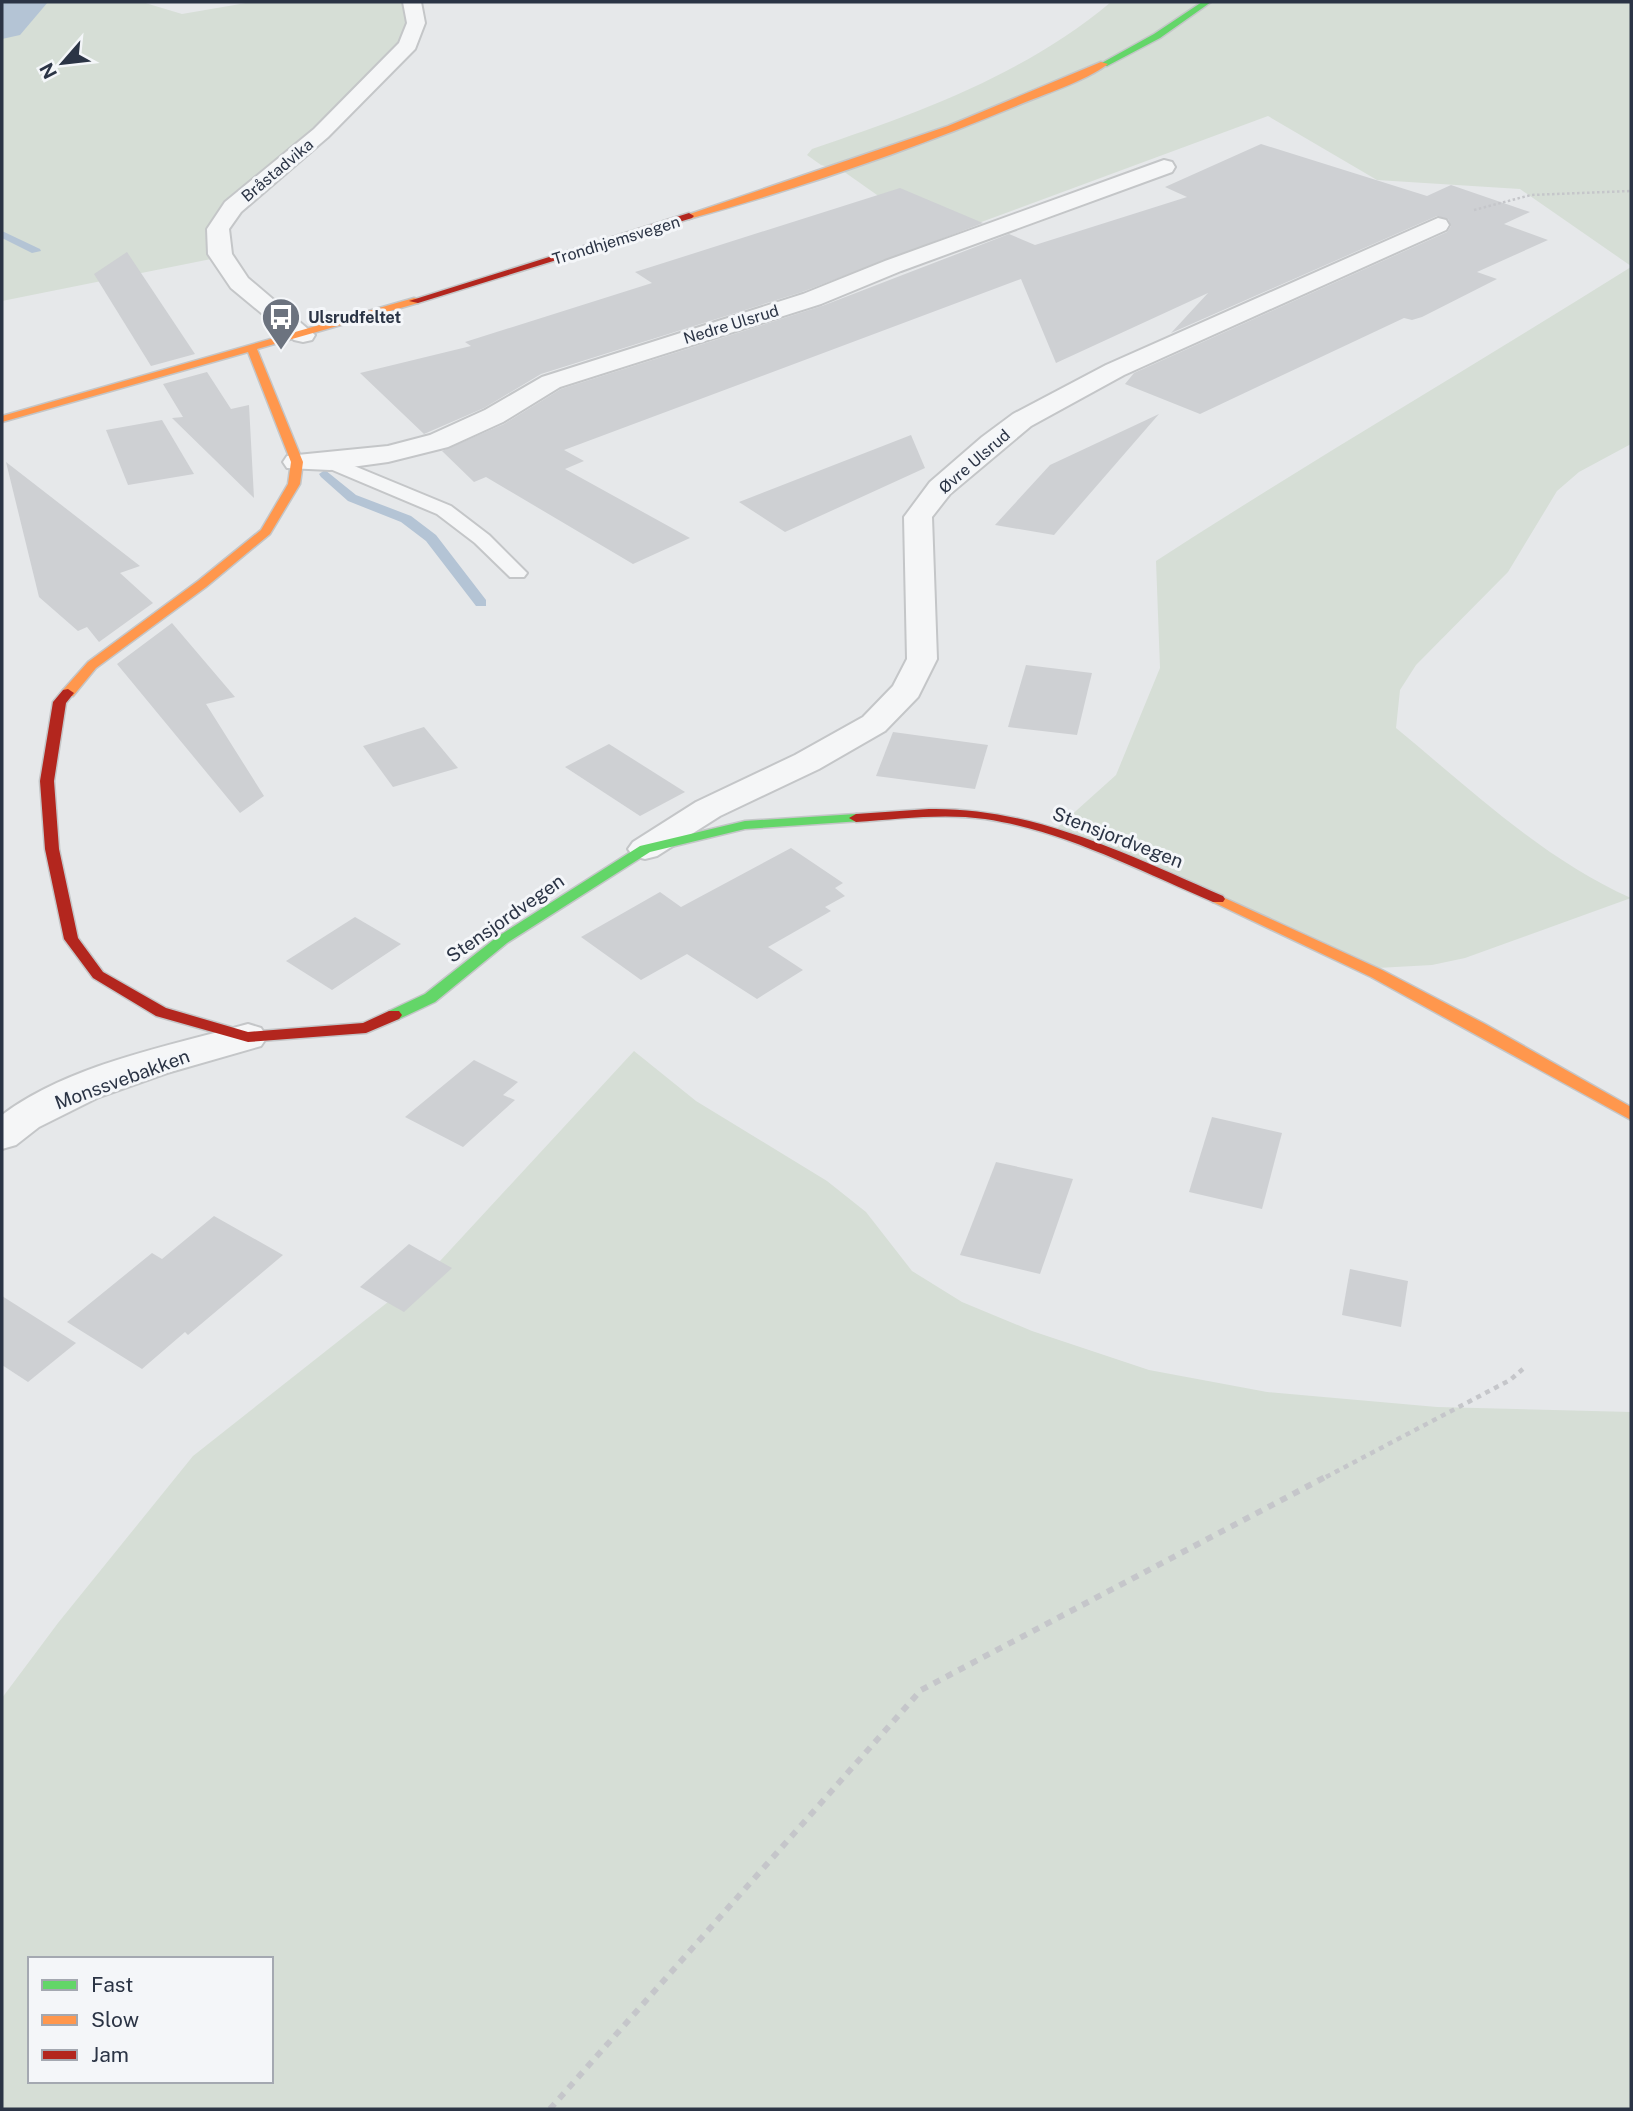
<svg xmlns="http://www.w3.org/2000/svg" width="1633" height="2111" viewBox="0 0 1633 2111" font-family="'Public Sans',sans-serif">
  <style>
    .green { fill: #d6ded6; fill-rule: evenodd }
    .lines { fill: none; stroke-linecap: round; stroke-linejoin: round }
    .stream { fill: #b4c4d5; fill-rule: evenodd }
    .river { fill: #b4c4d5; fill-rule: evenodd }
    .building { fill: #ced0d3 }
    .lane-casing { stroke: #c4c6c8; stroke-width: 4 }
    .street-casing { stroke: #c4c6c8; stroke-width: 4 }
    .fast-casing { stroke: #c4c6c8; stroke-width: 3 }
    .slow-casing { stroke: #c4c6c8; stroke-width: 3 }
    .jam-casing { stroke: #c4c6c8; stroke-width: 3 }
    .path-far2 { stroke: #c5c6ca; stroke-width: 2.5; stroke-dasharray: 2.5 2.5; stroke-linecap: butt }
    .path-far1 { stroke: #c5c6ca; stroke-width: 4.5; stroke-dasharray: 5 5; stroke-linecap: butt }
    .path { stroke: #c5c6ca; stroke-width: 6; stroke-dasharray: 7 7; stroke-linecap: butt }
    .lane { fill: #f5f6f7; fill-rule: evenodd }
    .street { fill: #f5f6f7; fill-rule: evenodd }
    .fast { fill: #63d668; fill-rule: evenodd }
    .slow { fill: #ff974d; fill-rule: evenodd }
    .jam { fill: #b3261e; fill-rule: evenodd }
    .labels { text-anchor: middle; stroke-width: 6; stroke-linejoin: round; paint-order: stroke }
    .far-street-label { font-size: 16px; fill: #2b3445; stroke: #f4f6f9 }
    .far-poi-label { font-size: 16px; font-weight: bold; fill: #2b3445; stroke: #f4f6f9; text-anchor: start }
    .street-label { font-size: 19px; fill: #2b3445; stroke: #f4f6f9 }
  </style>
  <rect width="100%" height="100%" fill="#e6e8ea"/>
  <g class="green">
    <path d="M2 2H142L182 14 252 2H420L422 10 417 34 320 130 223 206 226 256 2 301Z"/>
    <path d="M1111 2H1631V266L1520 189 1377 180 1268 116 938 238 843 171 821 165 807 155 812 149C918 113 1024 75 1111 2Z"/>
    <path d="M1631 267V444L1579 472 1557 491 1508 572 1416 665 1400 690 1396 728C1470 789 1543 859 1631 898L1465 958 1432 965 1377 968 1057 828 1116 775 1160 668 1156 561C1312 460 1473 366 1631 267Z"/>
    <path d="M634 1051 696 1101 827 1181 866 1212 912 1271 962 1302 1032 1331 1149 1370 1267 1392 1437 1407 1631 1412V2109H2V1698L58 1623 193 1456 440 1261ZM30 1959H271V2081H30Z"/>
  </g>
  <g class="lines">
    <g class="stream">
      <path d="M2 231 40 249 41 251 32 253 2 238Z"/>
      <path d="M325 470 356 495 411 516 436 535 486 600V606H476L426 541 401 522 348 501 321 477 319 474Z"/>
    </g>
    <path class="river" d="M2 2H48L20 35 2 39Z"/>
  </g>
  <g class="building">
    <path d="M1261 144 1427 196 1451 185 1530 212 1504 224 1548 240 1477 272 1497 279 1422 317 1412 320 1404 318 1200 414 1125 384 1134 373 1447 232 1451 226 1448 219 1437 216 1171 333 1208 293 1056 363 1021 279 564 450 584 461 565 469 690 538 633 564 486 477 474 482 442 451 504 424 561 389 822 306 1009 234 1035 245 1187 197 1165 187Z"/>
    <path d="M900 188 983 223 802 292 541 374 484 408 424 434 360 373 471 346 465 342 652 283 635 272Z"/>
    <path d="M127 252 195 354 151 366 94 274Z"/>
    <path d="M207 372 231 409 249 405 254 498 172 418 183 417 163 384Z"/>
    <path d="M1159 414 1054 535 995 525 1050 465Z"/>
    <path d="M162 420 194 474 128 485 106 430Z"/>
    <path d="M911 435 925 468 785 532 739 502Z"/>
    <path d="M6 462 140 566 120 573 153 603 99 642 87 627 78 631 39 597Z"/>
    <path d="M172 623 235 697 206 704 264 796 240 813 117 664Z"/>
    <path d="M1026 665 1092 673 1077 735 1008 727Z"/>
    <path d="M424 727 458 768 393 787 363 746Z"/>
    <path d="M893 732 988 745 975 789 876 776Z"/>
    <path d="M609 744 685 792 640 816 565 767Z"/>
    <path d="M791 848 843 883 835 888 845 896 825 907 831 911 768 947 803 970 757 999 687 954 641 980 581 937 660 892 681 907Z"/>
    <path d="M355 917 401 944 332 990 286 961Z"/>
    <path d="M474 1060 518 1082 503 1095 515 1100 463 1147 405 1117Z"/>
    <path d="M1212 1117 1282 1133 1262 1209 1189 1192Z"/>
    <path d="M996 1162 1073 1179 1040 1274 960 1255Z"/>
    <path d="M214 1216 283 1255 188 1335 185 1332 142 1369 67 1322 152 1253 162 1259Z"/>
    <path d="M409 1244 452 1268 404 1312 360 1287Z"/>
    <path d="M1350 1269 1408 1281 1401 1327 1342 1315Z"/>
    <path d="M2 1296 76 1343 28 1382 2 1365Z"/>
  </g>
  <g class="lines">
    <g class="lane-casing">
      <path id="lane" d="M330 456 451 506 489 535 527 573 524 577H510L475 543 437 514 323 466 321 462 323 458Z"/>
    </g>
    <g class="street-casing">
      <g id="street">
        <path d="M403 2H421L425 23 415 49 328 137 241 212 229 229 232 254 248 278 315 335 312 340 303 342 294 340 231 288 208 254 207 229 225 202 314 129 399 43 407 23Z"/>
        <path d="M1164 160 1172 162 1175 167 1172 172 901 271 821 304 560 387 503 422 448 447 388 462 330 470 287 468 283 462 287 456 388 446 430 435 485 410 542 377 803 294 885 261Z"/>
        <path d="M1438 218 1446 220 1449 225 1446 230 1124 375 1031 426 950 494 932 517 937 659 918 697 885 731 819 769 720 816 657 856 645 859 633 856 628 849 633 842 696 802 795 755 863 717 893 686 907 659 904 517 930 482 982 437 1013 414 1106 365Z"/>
        <path d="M248 1024 261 1028 267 1037 261 1046 167 1073 99 1097 39 1127 16 1145 2 1149V1115C68 1065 169 1046 248 1024Z"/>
      </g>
    </g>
    <g class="fast-casing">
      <g id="fast">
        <path d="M1202 2H1211L1160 38 1107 66 1100 64 1154 34Z"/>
        <path d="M856 814 861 815 863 818 861 821 745 829 650 852 507 943 435 1002 399 1019 394 1020 386 1015 389 1011 425 994 497 937 640 846 745 821Z"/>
      </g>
    </g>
    <g class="slow-casing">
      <g id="slow">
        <path d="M1101 62 1108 64C1084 82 1044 94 1016 106 913 149 797 189 689 219L684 216 948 126Z"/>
        <path d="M414 298 418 299V303L257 349 303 462 300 484 270 534 206 587 96 668 73 696H63V690L88 662 198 581 261 530 288 484 291 462 248 352 2 422V416Z"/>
        <path d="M1218 895 1382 970 1485 1024 1631 1107V1120L1371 977 1213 902 1211 899Z"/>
      </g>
    </g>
    <g class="jam-casing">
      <g id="jam">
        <path d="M689 213 694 216 692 218 418 303 409 301Z"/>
        <path d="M68 689 74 693 66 703 54 781 59 849 78 938 103 972 166 1008 248 1032 363 1023 389 1011H399L402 1015 399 1019 366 1033 248 1042 156 1016 93 978 64 939 45 849 40 781 53 702 63 690Z"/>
        <path d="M929 809C1034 807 1128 855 1223 896L1225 899 1223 902H1213C1140 871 1065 831 985 819 943 813 899 819 856 822L849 818 856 814Z"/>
      </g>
    </g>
    <path class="path-far2" d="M1474 210 1531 195 1631 191"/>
    <path class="path-far1" d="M1326 1477 1510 1380 1524 1368"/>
    <path class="path" d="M550 2109 921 1690 1329 1475"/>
    <use href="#lane" class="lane"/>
    <use href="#street" class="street"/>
    <use href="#fast" class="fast"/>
    <use href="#slow" class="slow"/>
    <use href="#jam" class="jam"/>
  </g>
  <defs>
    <g id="bus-pin" transform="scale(2.0125)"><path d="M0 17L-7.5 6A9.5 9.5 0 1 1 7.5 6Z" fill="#6c737f" stroke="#f4f6f9"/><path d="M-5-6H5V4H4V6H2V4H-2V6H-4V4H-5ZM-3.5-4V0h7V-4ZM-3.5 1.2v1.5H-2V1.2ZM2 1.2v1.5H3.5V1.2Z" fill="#fff"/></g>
  </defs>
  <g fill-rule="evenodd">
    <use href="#bus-pin" x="281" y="317"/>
  </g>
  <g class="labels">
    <g class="far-street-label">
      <text transform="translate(277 170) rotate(-40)" y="6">Bråstadvika</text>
      <text transform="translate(616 240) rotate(-17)" y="6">Trondhjemsvegen</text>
      <text transform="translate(731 324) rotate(-17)" y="6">Nedre Ulsrud</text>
      <text transform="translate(974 461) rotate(-41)" y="6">Øvre Ulsrud</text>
    </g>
    <g class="far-poi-label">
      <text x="308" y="323">Ulsrudfeltet</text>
    </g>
    <g class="street-label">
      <text transform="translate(1118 837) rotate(21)" y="7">Stensjordvegen</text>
      <text transform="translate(505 918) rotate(-35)" y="7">Stensjordvegen</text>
      <text transform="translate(122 1079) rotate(-20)" y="7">Monssvebakken</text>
    </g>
  </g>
  <rect width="1633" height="2111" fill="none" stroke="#2b3445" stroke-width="7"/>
  <rect x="28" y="1957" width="245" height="126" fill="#f4f6f9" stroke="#a4a8b1" stroke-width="2"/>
  <rect x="42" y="1980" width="35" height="10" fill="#63d668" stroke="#a4a8b1" stroke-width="2"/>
  <text x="91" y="1992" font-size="21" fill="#2b3445">Fast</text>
  <rect x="42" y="2015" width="35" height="10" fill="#ff974d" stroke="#a4a8b1" stroke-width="2"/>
  <text x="91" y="2027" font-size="21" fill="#2b3445">Slow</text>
  <rect x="42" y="2050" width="35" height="10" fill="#b3261e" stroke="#a4a8b1" stroke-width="2"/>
  <text x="91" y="2062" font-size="21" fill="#2b3445">Jam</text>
  <g transform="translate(63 63) rotate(242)" stroke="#f4f6f9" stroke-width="5" paint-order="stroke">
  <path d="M0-5L12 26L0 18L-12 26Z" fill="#2b3445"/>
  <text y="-10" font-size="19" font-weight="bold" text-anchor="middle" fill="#2b3445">N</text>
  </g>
</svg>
